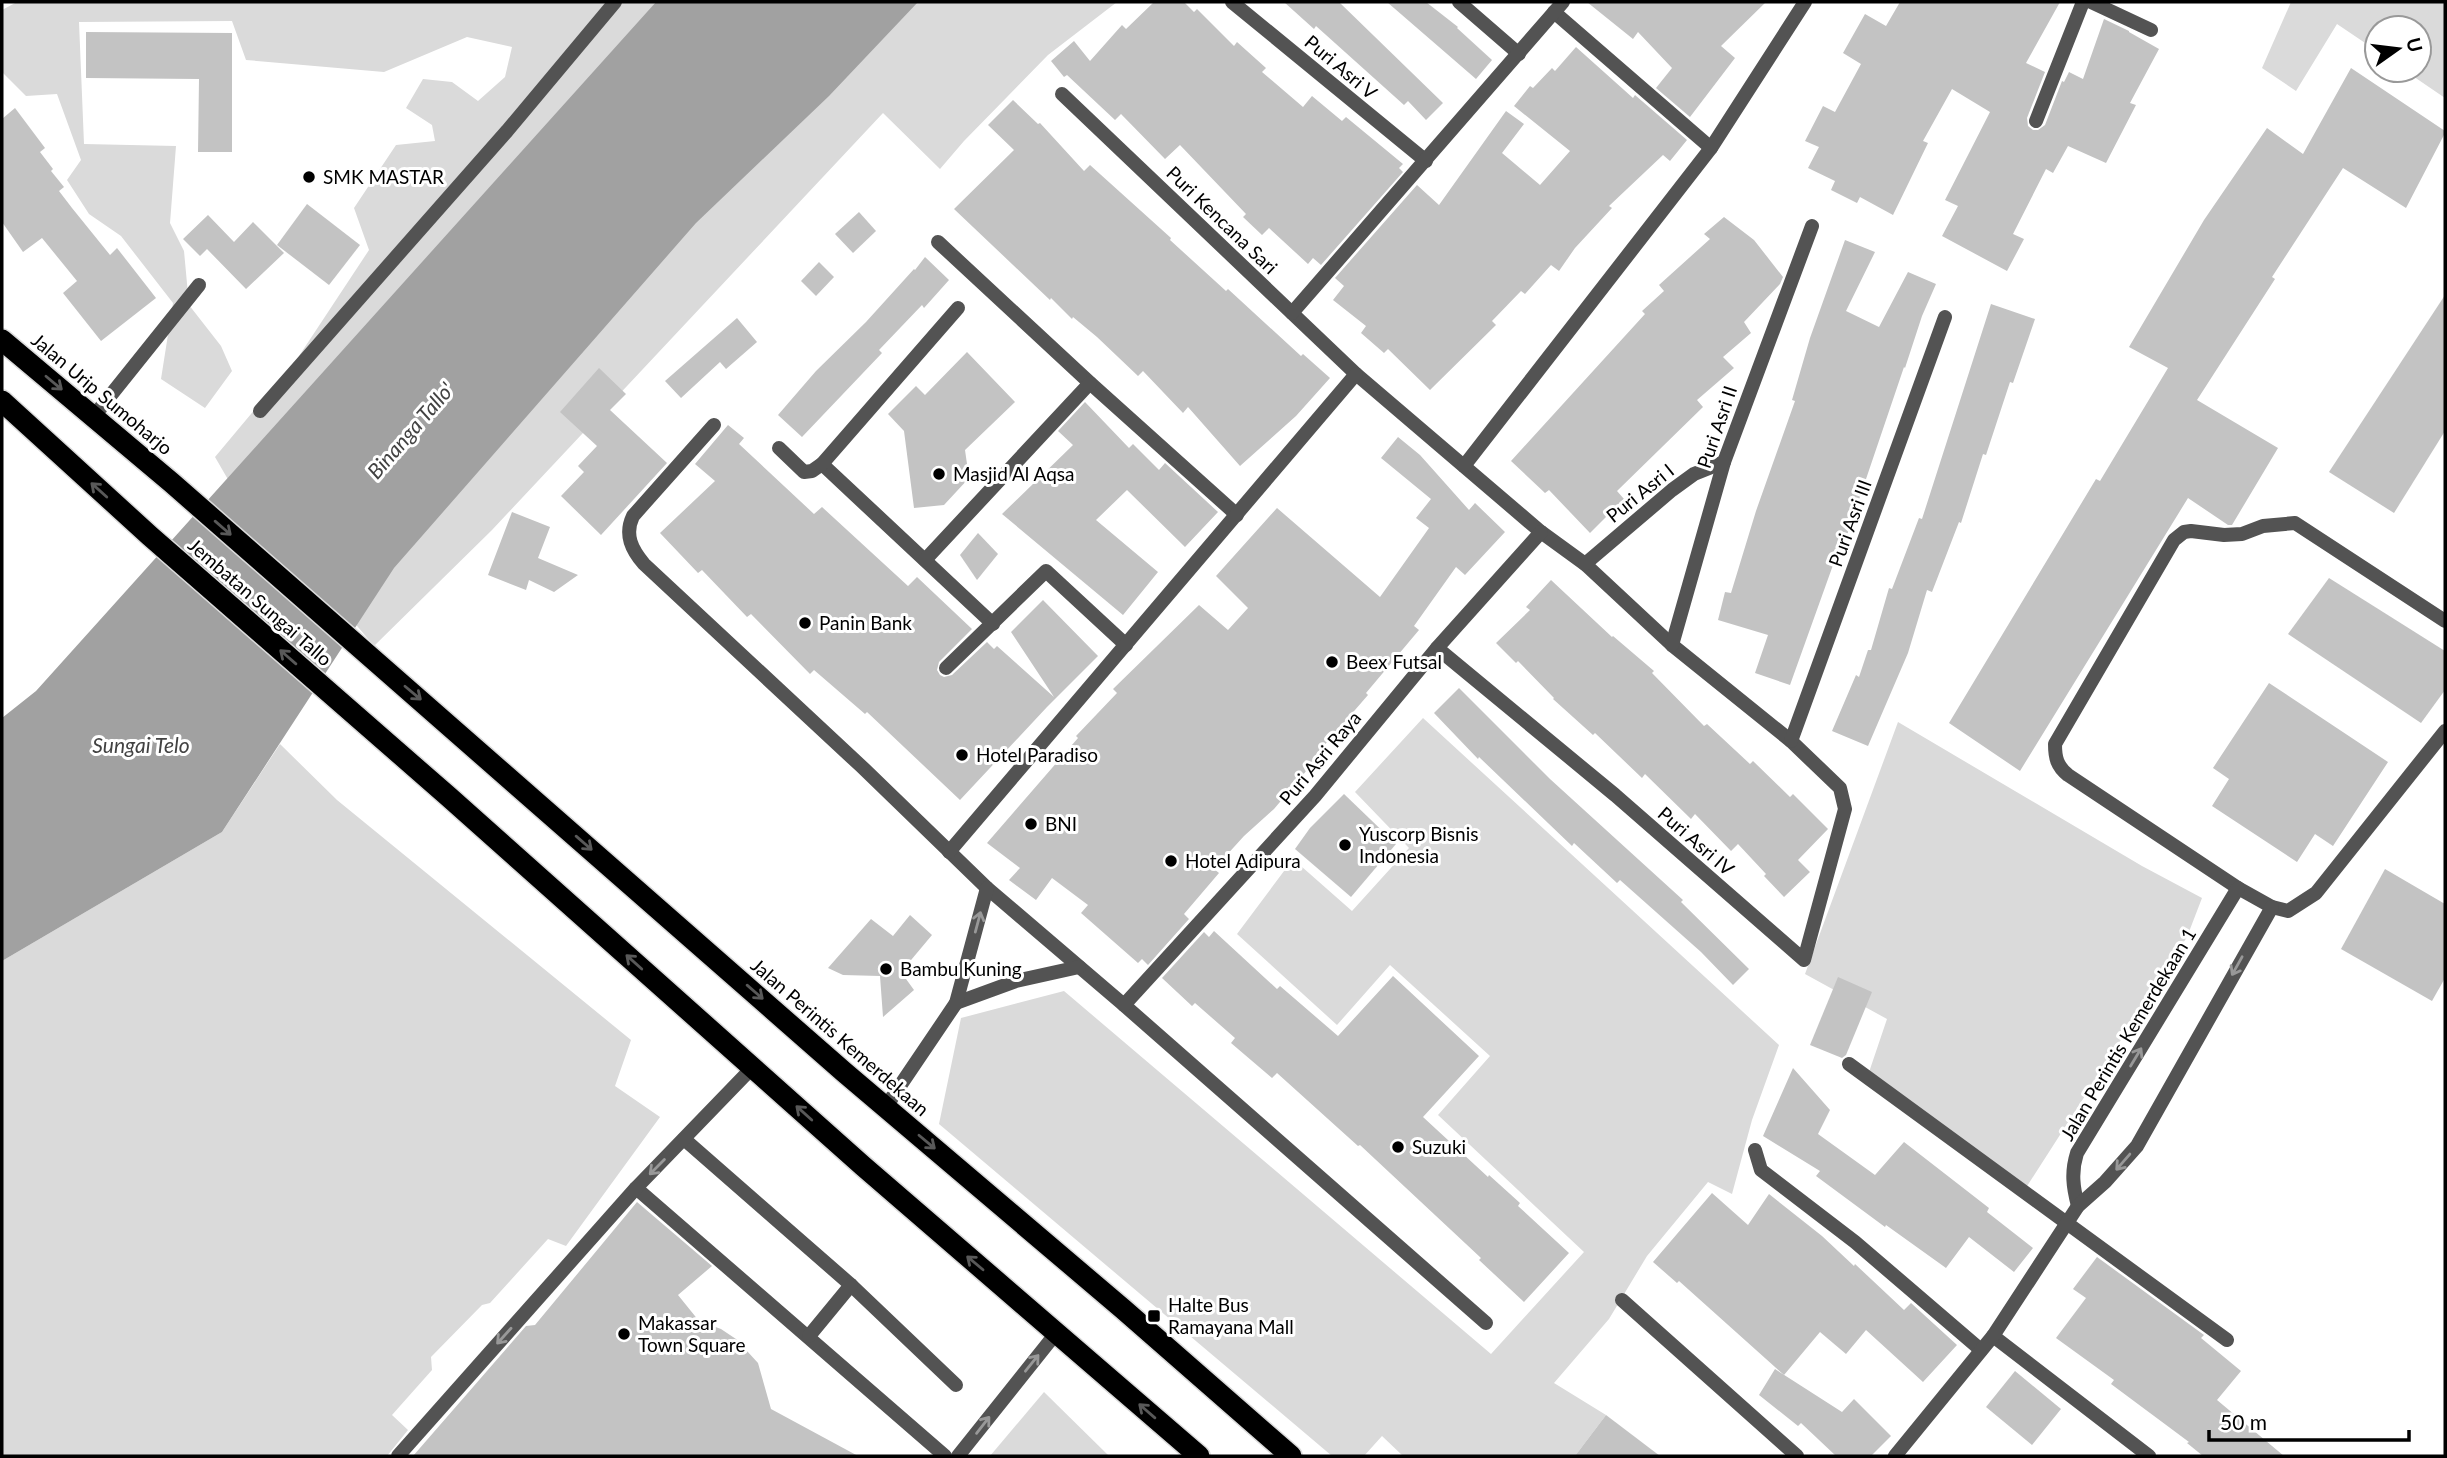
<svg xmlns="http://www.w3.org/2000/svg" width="2447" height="1458" viewBox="0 0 2447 1458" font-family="Lato,sans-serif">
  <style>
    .green { fill: #dadada }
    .water { fill: #a1a1a1 }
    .building { fill: #c3c3c3 }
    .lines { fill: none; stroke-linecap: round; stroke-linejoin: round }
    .highway-casing { stroke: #dbdbdb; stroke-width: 24 }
    .lane { stroke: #535353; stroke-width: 14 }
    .street { stroke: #535353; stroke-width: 14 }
    .highway { stroke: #000; stroke-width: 21 }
    .oneway { stroke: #595959 }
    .oneway2 { stroke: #989898 }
    .poi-dot { fill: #000; stroke: #fff; stroke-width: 2.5 }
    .labels { text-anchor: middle; stroke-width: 6; stroke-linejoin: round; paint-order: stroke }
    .street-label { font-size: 19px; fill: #000; stroke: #fff }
    .poi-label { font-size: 19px; fill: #000; stroke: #fff; text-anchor: start }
    .water-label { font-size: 21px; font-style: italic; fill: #424242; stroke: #fff }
  </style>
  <rect width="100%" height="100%" fill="#fff"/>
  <g class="green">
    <path d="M17 2H656L248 514 215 457 297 359 369 250 354 208 396 145 435 141 432 125 406 108 423 79 452 82 478 101 505 77 512 47 467 37 384 72 246 60 232 21 79 22 84 144 176 146 170 223 184 251 189 305 221 346 232 371 205 408 161 379 173 303 121 236 89 214 67 180 81 160 57 94 26 96 2 72V10Z"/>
    <path d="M885 2H1117L1048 55 964 141 940 169 883 113 492 530 374 646 342 608Z"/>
    <path d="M2291 2H2445V98L2404 70H2419V28H2377V51L2337 24 2296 91 2262 68Z"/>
    <path d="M1423 718 1779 1045 1752 1120 1732 1194 1708 1182 1647 1256 1609 1319 1554 1383 1606 1415 1575 1456H1403L1382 1436 1364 1456H1332L939 1124 961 1018 1064 991 1491 1354 1584 1252 1438 1115 1490 1056 1390 965 1337 1025 1237 934 1293 859 1352 911 1409 848 1355 792Z"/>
    <path d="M1898 722 2142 866 2202 898 2187 937 2022 1194 1865 1084 1887 1019 1805 974Z"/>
    <path d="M280 744 337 800 631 1040 615 1086 660 1117 566 1246 548 1239 490 1303 482 1305 431 1357 432 1370 392 1415 408 1430 387 1456H2V961L222 832Z"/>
    <path d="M1044 1392 1109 1456H990Z"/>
  </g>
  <path class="water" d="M656 2H918L829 96 696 223 394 568 222 832 2 961V718L36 691Z"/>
  <g class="building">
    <path d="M1154 2H1184L1194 12 1197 9 1234 46 1237 42 1266 68 1262 72 1303 107 1312 96 1342 121 1346 117 1403 164 1399 168 1403 172 1321 265 1313 258 1308 264 1269 228 1262 235 1243 217 1246 214 1180 145 1165 159 1121 114 1115 120 1067 75 1064 77 1051 61 1074 41 1090 61 1122 25 1126 29Z"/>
    <path d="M1284 2H1339L1443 103 1426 120 1408 101 1404 105 1316 26 1314 29Z"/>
    <path d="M1387 2H1426L1458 27 1457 28 1492 60 1476 79Z"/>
    <path d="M1587 2H1766L1721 46 1735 58 1690 117 1656 88 1672 68 1638 32 1633 39Z"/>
    <path d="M1900 2H2060L2026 63 2045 72 2027 118 2028 126 2033 130H2038L2045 125 2062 81 2064 82 2069 72 2083 79 2104 19 2129 31V32L2159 49 2130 103 2136 105 2106 163 2068 146 2053 173 2046 169 2013 234 2024 239 2007 271 1942 236 1958 206 1945 200 1990 112 1952 89 1923 141 1928 143 1893 215 1860 197 1857 203 1831 190 1835 181 1808 168 1819 147 1805 141 1823 106 1835 112 1861 64 1843 53 1865 14 1886 26Z"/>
    <path d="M86 32 232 33V152H198L199 79 86 78Z"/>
    <path d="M1576 47 1633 98 1635 95 1687 140 1670 161 1663 155 1609 206 1612 208 1575 248 1559 271 1551 265 1525 294 1521 291 1492 321 1496 325 1430 390 1388 349 1384 353 1361 333 1366 326 1333 300 1344 286 1335 278 1417 185 1439 205 1506 111 1524 124 1502 153 1540 185 1570 151 1514 106 1530 86 1533 88 1552 68 1555 71Z"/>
    <path d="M2351 68 2445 131V133L2406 208 2343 168 2272 277 2275 279 2197 400 2278 448 2232 525H2228L2188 498 2020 771 1949 723 2096 479 2100 481 2168 368 2129 347 2204 220 2267 128 2303 154Z"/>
    <path d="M1013 100 1038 124 1040 123 1084 171 1090 165 1171 238 1170 240 1226 291 1228 289 1301 356 1303 354 1330 378 1296 416 1240 466 1188 407 1183 413 1143 371 1138 376 1097 337 1073 317 1072 319 1051 298 1050 300 954 209 1014 150 988 125Z"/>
    <path d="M15 108 45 148 40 152 53 169 51 171 64 187 59 191 72 208 110 255 117 248 156 298 101 341 63 293 77 281 42 238 23 252 2 222V119Z"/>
    <path d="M307 204 360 245 329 285 277 245Z"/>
    <path d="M859 212 876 231 853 253 835 234Z"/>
    <path d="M208 215 234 242 253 222 284 253 246 289 207 249 200 256 183 239Z"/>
    <path d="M1724 217 1754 240 1783 277 1780 284 1744 322 1751 333 1723 357 1734 368 1697 400 1703 407 1617 491 1624 499 1590 533 1549 490 1545 493 1511 461 1645 314 1642 311 1664 291 1659 285 1710 239 1704 234Z"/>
    <path d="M1845 240 1875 252 1846 311 1879 327 1908 272 1936 284 1922 316 1905 368 1904 367 1845 541 1842 540 1790 685 1755 673 1768 635 1718 620 1725 592 1731 593 1756 511 1795 401 1792 400 1810 338Z"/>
    <path d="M925 257 949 280 924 308 922 305 879 350 882 353 802 437 778 415 816 371 866 322 914 269 915 270Z"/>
    <path d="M819 262 834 277 816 296 801 281Z"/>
    <path d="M2445 295V431L2394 513 2329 472Z"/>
    <path d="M1991 304 2035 319 2013 383 2010 382 1986 455 1983 454 1961 523 1959 522 1932 592 1927 590 1908 653 1868 746 1832 731 1856 675 1859 677 1868 650H1871L1889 588 1892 589 1919 518 1922 519Z"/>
    <path d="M737 318 757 342 726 369 720 362 681 398 665 381Z"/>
    <path d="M967 352 1015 402 965 450 969 478 944 505 914 508 904 431 888 414 916 386 925 395Z"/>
    <path d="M599 368 626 394 610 410 667 463 601 535 561 496 584 472 578 466 597 446 560 412Z"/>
    <path d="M1085 402 1129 448 1133 444 1159 470 1165 463 1218 512 1185 547 1127 490 1096 520 1158 572 1123 615 1002 514 1073 445 1058 431Z"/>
    <path d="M728 425 744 438 739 444 814 514 822 507 908 586 917 577 972 629 939 662 937 670 940 675 944 677 952 675 987 642 994 649 997 646 1054 697 1011 632 1043 600 1098 656 1047 707 960 800 867 712 865 714 814 670 810 674 751 614 747 617 702 570 698 573 660 533 715 481 695 464Z"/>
    <path d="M1398 437 1420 455 1469 510 1475 503 1505 532 1465 575 1456 567 1414 626 1419 630 1366 693 1368 695 1322 748 1324 750 1274 809 1244 836 1214 869 1219 873 1184 914 1189 919 1148 965 1142 959 1138 963 1081 913 1088 905 1052 878 1036 900 1009 880 1020 868 987 843 1078 738 1076 736 1117 693 1113 689 1199 605 1228 630 1248 608 1216 576 1277 508 1380 597 1429 528 1416 518 1431 499 1381 458Z"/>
    <path d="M512 512 550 527 538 558 578 575 554 592 529 580 526 590 488 575Z"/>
    <path d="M978 533 998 554 977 580 960 555Z"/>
    <path d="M2329 578 2445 651V690L2421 723 2288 634Z"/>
    <path d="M1551 580 1612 637 1613 636 1654 671 1652 673 1704 726 1707 724 1750 764 1753 761 1790 797 1793 794 1828 829 1798 860 1810 872 1784 897 1764 876 1766 874 1738 844 1731 851 1695 814 1691 819 1645 774 1642 778 1595 733 1593 735 1553 699 1554 698 1518 661 1516 663 1496 643 1530 610 1526 607Z"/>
    <path d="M2269 683 2388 762 2333 846 2315 834 2297 862 2212 806 2229 779 2213 768Z"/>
    <path d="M1459 688 1550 779 1683 900 1681 902 1749 969 1733 985 1701 952 1620 880 1617 883 1574 843 1572 846 1479 757 1478 759 1434 713Z"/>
    <path d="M1344 794 1396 844 1351 897 1295 849 1310 828Z"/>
    <path d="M2385 869 2445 904V978L2432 1001 2341 949Z"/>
    <path d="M910 915 932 935 901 972 914 990 883 1017 880 976 843 975 828 968 871 919 893 936Z"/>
    <path d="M1214 931 1277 989 1280 986 1338 1036 1393 976 1479 1056 1423 1117 1488 1177 1489 1175 1520 1203 1518 1206 1569 1253 1524 1302 1479 1260 1481 1258 1360 1145 1358 1146 1277 1073 1272 1078 1231 1043 1235 1038 1195 1003 1192 1006 1162 978 1204 932 1209 937Z"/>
    <path d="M1838 977 1872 992 1846 1055 1842 1058 1810 1045Z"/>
    <path d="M1793 1068 1830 1110 1818 1134 1875 1175 1904 1142 1989 1208 1987 1212 2033 1248 2014 1272 1969 1237 1946 1268 1886 1225 1885 1227 1816 1176 1820 1171 1763 1136Z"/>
    <path d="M1712 1193 1748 1225 1769 1194 1822 1236 1854 1266 1855 1264 1904 1310 1911 1303 1957 1345 1923 1382 1866 1330 1846 1354 1820 1332 1784 1375 1679 1281 1677 1283 1653 1262Z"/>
    <path d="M637 1202 712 1266 678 1295 699 1321 721 1329 736 1339 758 1363 771 1409 858 1456H413L526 1326 535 1325Z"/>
    <path d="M2097 1257 2204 1335 2201 1338 2241 1371 2217 1400 2284 1456H2203L2187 1443 2189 1442 2111 1384 2114 1380 2056 1338 2086 1298 2073 1289Z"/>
    <path d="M1775 1369 1842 1412 1854 1399 1891 1436 1871 1456H1836L1801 1423 1798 1426 1759 1395Z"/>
    <path d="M2015 1371 2061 1409 2032 1445 1986 1407Z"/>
    <path d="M1606 1415 1660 1456H1575Z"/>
  </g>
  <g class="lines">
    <g class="highway-casing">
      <g id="highway">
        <path d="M2 340 172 483 844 1072 1123 1309 1291 1456"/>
        <path d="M2 401 150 536 449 797 863 1166 1199 1456"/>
      </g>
    </g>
    <g class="lane">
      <path d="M94 416 199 285"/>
      <path d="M1124 1005 1486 1323"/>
      <path d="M684 1139 851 1285 956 1385"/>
      <path d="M636 1188 945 1456"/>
      <path d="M809 1336 851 1285"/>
      <path d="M398 1456 636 1188 752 1068"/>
      <path d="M958 1456 1057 1332"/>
    </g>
    <g class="street">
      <path d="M1232 2 1426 161"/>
      <path d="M1459 2 1519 54"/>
      <path d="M2091 2 2151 30"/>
      <path d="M1554 12 1711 148"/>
      <path d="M1062 94 1356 374 1541 532 1585 564 1672 645 1791 741 1840 788 1845 809 1804 960 1615 795 1437 648"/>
      <path d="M2036 121 2083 2"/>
      <path d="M938 242 1090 383 1237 515"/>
      <path d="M1292 313 1563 2"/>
      <path d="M260 411 507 131 615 2"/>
      <path d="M714 425 633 516C624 535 632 550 644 564L861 766 987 888 1124 1005 1315 796 1437 648 1541 532"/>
      <path d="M779 448 804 472 812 471 822 464 993 624"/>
      <path d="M822 464 958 308"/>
      <path d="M1464 466 1711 148 1805 2"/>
      <path d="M925 560 1090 383"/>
      <path d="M1585 564 1672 490 1694 474 1724 462"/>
      <path d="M2445 621 2295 523 2263 526 2242 534 2224 535 2191 531 2184 532 2174 540 2055 744C2055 758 2057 766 2068 775L2238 888 2272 907 2288 911 2316 893 2445 731"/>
      <path d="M1672 645 1724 462 1812 226"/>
      <path d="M946 668 1046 571 1126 645"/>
      <path d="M1791 741 1945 317"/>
      <path d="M949 852 1356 374"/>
      <path d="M956 1003 1016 981 1079 967"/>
      <path d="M1849 1064 2227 1340"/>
      <path d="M885 1108 956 1003 987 888"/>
      <path d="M1755 1150 1761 1170 1855 1242 1981 1350"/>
      <path d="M2078 1206C2073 1187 2071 1172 2077 1153L2238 888"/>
      <path d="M1622 1300 1797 1456"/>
      <path d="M1993 1336 2149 1456"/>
      <path d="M1895 1456 1993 1336 2078 1206 2105 1182 2137 1146 2272 907"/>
    </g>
    <use href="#highway" class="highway"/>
  </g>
  <defs><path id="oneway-shaft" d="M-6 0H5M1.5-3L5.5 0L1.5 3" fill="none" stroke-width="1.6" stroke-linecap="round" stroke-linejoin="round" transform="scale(1.75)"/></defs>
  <g class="oneway">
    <use href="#oneway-shaft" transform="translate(54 383) rotate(40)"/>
    <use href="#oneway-shaft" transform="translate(99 490) rotate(-138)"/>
    <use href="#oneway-shaft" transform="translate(223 528) rotate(41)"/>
    <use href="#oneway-shaft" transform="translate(288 657) rotate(-139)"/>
    <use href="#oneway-shaft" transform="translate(413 693) rotate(40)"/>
    <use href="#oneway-shaft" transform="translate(584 843) rotate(41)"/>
    <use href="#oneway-shaft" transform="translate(634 962) rotate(-138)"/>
    <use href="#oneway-shaft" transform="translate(755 992) rotate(41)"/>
    <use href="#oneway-shaft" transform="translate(804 1113) rotate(-138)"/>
    <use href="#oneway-shaft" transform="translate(927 1142) rotate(40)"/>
    <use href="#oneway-shaft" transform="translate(975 1263) rotate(-140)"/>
    <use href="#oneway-shaft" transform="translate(1147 1411) rotate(-139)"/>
  </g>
  <g class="oneway2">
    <use href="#oneway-shaft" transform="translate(978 922) rotate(-75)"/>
    <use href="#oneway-shaft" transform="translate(2237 966) rotate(119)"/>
    <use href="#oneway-shaft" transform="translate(2136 1057) rotate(-59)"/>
    <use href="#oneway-shaft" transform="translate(2123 1162) rotate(131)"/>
    <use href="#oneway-shaft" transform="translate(657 1167) rotate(135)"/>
    <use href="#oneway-shaft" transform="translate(504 1336) rotate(132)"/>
    <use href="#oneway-shaft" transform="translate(1032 1363) rotate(-51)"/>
    <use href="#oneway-shaft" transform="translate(983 1425) rotate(-52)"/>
  </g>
  <g class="poi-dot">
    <circle cx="309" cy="177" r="7"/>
    <circle cx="939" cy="474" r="7"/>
    <circle cx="805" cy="623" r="7"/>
    <circle cx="1332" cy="662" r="7"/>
    <circle cx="962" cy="755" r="7"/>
    <circle cx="1031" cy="824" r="7"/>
    <circle cx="1345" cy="845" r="7"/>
    <circle cx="1171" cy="861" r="7"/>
    <circle cx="886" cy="969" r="7"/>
    <circle cx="1398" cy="1147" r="7"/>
    <rect x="1147" y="1309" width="14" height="14" rx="3.5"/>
    <circle cx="624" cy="1334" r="7"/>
  </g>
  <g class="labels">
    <g class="street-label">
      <text transform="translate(1341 67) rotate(40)" y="7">Puri Asri V</text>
      <text transform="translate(1222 220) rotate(44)" y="7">Puri Kencana Sari</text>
      <text transform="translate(102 394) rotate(40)" y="7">Jalan Urip Sumoharjo</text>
      <text transform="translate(1717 427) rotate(-71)" y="7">Puri Asri II</text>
      <text transform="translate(1640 493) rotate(-39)" y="7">Puri Asri I</text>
      <text transform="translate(1850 523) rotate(-70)" y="7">Puri Asri III</text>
      <text transform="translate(260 602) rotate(41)" y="7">Jembatan Sungai Tallo</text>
      <text transform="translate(1320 758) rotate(-50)" y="7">Puri Asri Raya</text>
      <text transform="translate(1696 841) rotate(41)" y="7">Puri Asri IV</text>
      <text transform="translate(2128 1034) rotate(-59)" y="7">Jalan Perintis Kemerdekaan 1</text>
      <text transform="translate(840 1037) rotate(41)" y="7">Jalan Perintis Kemerdekaan</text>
    </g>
    <g class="poi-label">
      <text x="323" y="184">SMK MASTAR</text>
      <text x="953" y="481">Masjid Al Aqsa</text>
      <text x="819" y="630">Panin Bank</text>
      <text x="1346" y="669">Beex Futsal</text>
      <text x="976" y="762">Hotel Paradiso</text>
      <text x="1045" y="831">BNI</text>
      <text x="1359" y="841">Yuscorp Bisnis<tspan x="1359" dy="22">Indonesia</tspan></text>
      <text x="1185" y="868">Hotel Adipura</text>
      <text x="900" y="976">Bambu Kuning</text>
      <text x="1412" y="1154">Suzuki</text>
      <text x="1168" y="1312">Halte Bus<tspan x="1168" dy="22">Ramayana Mall</tspan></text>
      <text x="638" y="1330">Makassar<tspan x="638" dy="22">Town Square</tspan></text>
    </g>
    <g class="water-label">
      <text transform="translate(411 431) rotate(-49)" y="7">Binanga Tallo'</text>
      <text x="141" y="753">Sungai Telo</text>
    </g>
  </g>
  <rect width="2447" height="1458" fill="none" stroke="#000000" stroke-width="7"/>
  <g transform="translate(2398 49) rotate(76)"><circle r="33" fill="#ffffff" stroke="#999999" stroke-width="2"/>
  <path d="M0-5L12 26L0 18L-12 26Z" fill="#000000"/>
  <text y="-10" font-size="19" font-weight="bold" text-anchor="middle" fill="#000000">U</text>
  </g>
  <path d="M2209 1430v10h200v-10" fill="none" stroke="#000000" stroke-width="3.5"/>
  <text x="2220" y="1430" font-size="21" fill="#000000" stroke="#ffffff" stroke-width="5" paint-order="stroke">50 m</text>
</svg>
